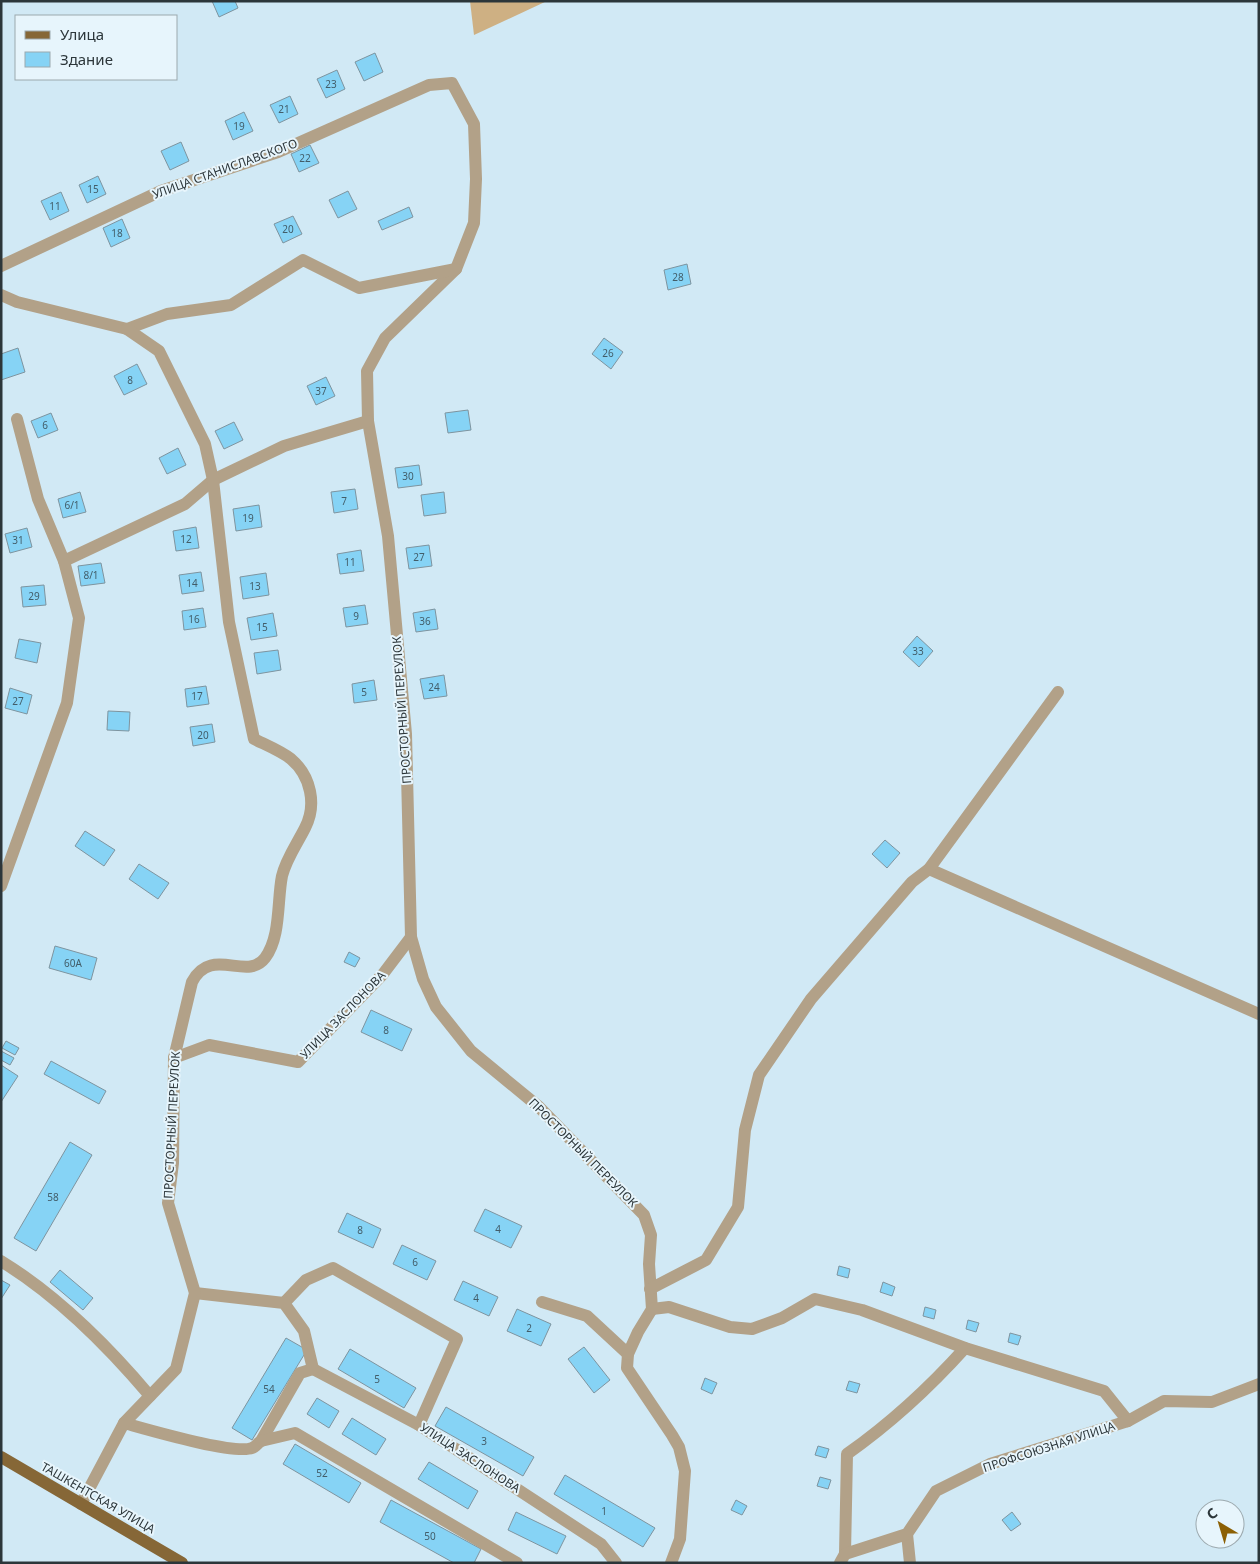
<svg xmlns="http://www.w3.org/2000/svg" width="1260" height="1564" viewBox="0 0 1260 1564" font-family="'Noto Sans',sans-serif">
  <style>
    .green { fill: #ceb083 }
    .building { fill: #86d3f5; stroke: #7e949f }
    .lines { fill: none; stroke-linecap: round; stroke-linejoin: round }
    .minor { stroke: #b2a188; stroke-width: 12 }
    .major { stroke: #866737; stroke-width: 12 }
    .labels { text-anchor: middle; stroke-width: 4; stroke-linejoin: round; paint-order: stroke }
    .number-label { font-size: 10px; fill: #425d69 }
    .street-label { font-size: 12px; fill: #2c363a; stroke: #e7f5fc }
  </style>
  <rect width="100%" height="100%" fill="#d1e9f5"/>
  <path class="green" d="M470 1H547L474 35Z"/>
  <g class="building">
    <path d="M212 1H235L238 8 219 17Z"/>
    <path d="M375 53 383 72 364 81 355 62Z"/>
    <path d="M337 70 345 89 326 98 317 79Z"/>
    <path d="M290 96 298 114 279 123 270 105Z"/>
    <path d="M244 112 253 131 233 140 225 121Z"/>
    <path d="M181 142 189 161 170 170 161 151Z"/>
    <path d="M310 145 319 163 299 172 291 154Z"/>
    <path d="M98 176 106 194 87 203 79 185Z"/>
    <path d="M348 191 357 209 338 218 329 200Z"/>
    <path d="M61 192 69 211 50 220 41 201Z"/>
    <path d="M409 207 413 217 382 230 378 221Z"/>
    <path d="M293 216 302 234 283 243 274 224Z"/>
    <path d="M122 219 130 238 111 247 103 228Z"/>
    <path d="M687 264 691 284 668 290 664 270Z"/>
    <path d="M604 338 623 352 611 369 592 354Z"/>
    <path d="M18 348 25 372 1 380V354Z"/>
    <path d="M137 364 147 384 124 395 114 376Z"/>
    <path d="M326 377 335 396 316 405 307 386Z"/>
    <path d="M468 410 471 430 448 433 445 413Z"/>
    <path d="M51 413 58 430 38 438 31 421Z"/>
    <path d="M234 422 243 440 224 449 215 431Z"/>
    <path d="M178 448 186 465 167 474 159 458Z"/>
    <path d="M419 465 422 485 398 488 395 468Z"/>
    <path d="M355 489 358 509 334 513 331 492Z"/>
    <path d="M80 492 86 512 63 518 58 499Z"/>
    <path d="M444 492 446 513 424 516 421 495Z"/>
    <path d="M259 505 262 527 236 531 233 509Z"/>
    <path d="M196 527 199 548 176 551 173 531Z"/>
    <path d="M27 528 32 547 10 553 5 534Z"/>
    <path d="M429 545 432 566 409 569 406 548Z"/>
    <path d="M361 550 364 571 340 574 337 554Z"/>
    <path d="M101 563 105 583 81 586 78 566Z"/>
    <path d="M201 572 204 591 182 594 179 575Z"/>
    <path d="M266 573 269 595 243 599 240 577Z"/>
    <path d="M44 585 46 605 23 607 21 587Z"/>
    <path d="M365 605 368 624 346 627 343 608Z"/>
    <path d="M203 608 206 627 184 630 182 611Z"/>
    <path d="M435 609 438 629 416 632 413 613Z"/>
    <path d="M273 613 277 636 251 640 247 618Z"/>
    <path d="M917 636 933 651 919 667 903 652Z"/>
    <path d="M19 639 41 643 37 663 15 658Z"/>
    <path d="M278 650 281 670 257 674 254 653Z"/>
    <path d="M444 675 447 696 424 699 420 679Z"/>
    <path d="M374 680 377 700 354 703 352 684Z"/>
    <path d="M206 686 209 704 187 707 185 689Z"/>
    <path d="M10 688 32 695 27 714 5 708Z"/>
    <path d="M108 711 130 712 129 731 107 730Z"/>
    <path d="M212 724 215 742 193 746 190 727Z"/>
    <path d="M85 831 115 850 104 866 75 846Z"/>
    <path d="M885 840 900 853 887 868 872 854Z"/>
    <path d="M139 864 169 883 158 899 129 879Z"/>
    <path d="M55 946 97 958 91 980 49 968Z"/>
    <path d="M349 952 360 958 355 967 344 962Z"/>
    <path d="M371 1010 412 1029 402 1051 361 1032Z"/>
    <path d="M6 1041 19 1048 15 1055 2 1048Z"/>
    <path d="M1 1051 14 1058 10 1065 1 1060Z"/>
    <path d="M51 1061 106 1091 99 1104 44 1074Z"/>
    <path d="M1 1065 18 1076 1 1102Z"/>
    <path d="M70 1142 92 1155 36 1251 14 1238Z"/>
    <path d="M485 1209 522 1226 511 1248 474 1231Z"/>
    <path d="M347 1213 381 1229 373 1248 338 1232Z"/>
    <path d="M402 1245 436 1261 427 1280 393 1264Z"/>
    <path d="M839 1266 850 1269 848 1278 837 1275Z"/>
    <path d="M60 1270 93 1298 83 1310 50 1282Z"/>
    <path d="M1 1280 10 1285 1 1299Z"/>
    <path d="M463 1281 498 1297 489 1316 454 1300Z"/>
    <path d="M883 1282 895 1287 892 1296 880 1292Z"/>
    <path d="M925 1307 936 1310 934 1319 923 1316Z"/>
    <path d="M517 1309 551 1324 541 1346 507 1331Z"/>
    <path d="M968 1320 979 1323 976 1332 966 1329Z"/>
    <path d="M1010 1333 1021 1336 1018 1345 1008 1342Z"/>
    <path d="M286 1338 307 1350 252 1440 232 1428Z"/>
    <path d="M584 1347 610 1380 594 1393 568 1359Z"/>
    <path d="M350 1349 416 1388 404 1408 338 1369Z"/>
    <path d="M705 1378 717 1383 712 1394 701 1389Z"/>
    <path d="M849 1381 860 1384 857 1393 846 1390Z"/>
    <path d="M317 1398 339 1411 329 1428 307 1414Z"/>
    <path d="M446 1407 534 1457 523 1476 435 1426Z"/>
    <path d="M352 1418 386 1439 376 1455 342 1434Z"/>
    <path d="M295 1444 361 1483 349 1503 283 1464Z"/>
    <path d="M818 1446 829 1449 826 1458 815 1455Z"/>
    <path d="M429 1462 478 1491 468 1509 418 1479Z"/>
    <path d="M565 1475 655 1528 643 1547 554 1494Z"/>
    <path d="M820 1477 831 1480 828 1489 817 1486Z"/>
    <path d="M391 1500 481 1549 474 1563H454L380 1522Z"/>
    <path d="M736 1500 747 1506 742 1515 731 1510Z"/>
    <path d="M516 1512 566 1536 557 1554 508 1530Z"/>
    <path d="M1012 1512 1021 1524 1011 1531 1002 1520Z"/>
  </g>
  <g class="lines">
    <g class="minor">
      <path d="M1 266 161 191 278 152 429 85 452 83 474 124 476 179 474 223 456 269 385 338 367 371 368 421 388 536 406 734 411 937 423 979 436 1007 471 1051 539 1107 644 1215 651 1235 649 1264 652 1309 638 1332 628 1354 627 1368 672 1435 679 1447 685 1471 680 1539 671 1563"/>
      <path d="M1 295 17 302 127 329 167 314 231 305 303 260 359 288 456 269"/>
      <path d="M64 561 185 504 213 480 284 446 368 421"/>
      <path d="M929 869 1259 1014"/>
      <path d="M1 886 67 703 79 618 64 561 38 499 17 419"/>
      <path d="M174 1058 209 1045 298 1062 383 974 411 937"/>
      <path d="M1 1261C58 1296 107 1345 150 1396"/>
      <path d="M650 1289 706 1260 738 1207 745 1130 759 1075 811 999 912 882 929 869 1058 692"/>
      <path d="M542 1302 587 1316 628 1354"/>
      <path d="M284 1303 306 1280 333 1268 457 1339 419 1425"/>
      <path d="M652 1309 669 1307 730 1327 752 1329 782 1318 815 1299 862 1310 965 1348 1104 1391 1128 1421 1164 1401 1212 1402 1259 1384"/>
      <path d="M313 1369 419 1425 601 1544 616 1563"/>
      <path d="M124 1423C146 1429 234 1455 252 1448 255 1447 258 1443 261 1441L300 1373 313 1369 304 1331 284 1303 195 1293"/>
      <path d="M261 1441 295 1433 517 1563"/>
      <path d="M81 1504 124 1423 176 1369 195 1293 168 1203 173 1163 174 1058 192 982C211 945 247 982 265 958 281 937 277 901 282 876 286 859 297 844 305 828 317 805 311 776 291 759 281 751 266 745 254 739L229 622 213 480 205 444 159 351 127 329"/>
      <path d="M907 1534 910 1563"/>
      <path d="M845 1554 847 1454C891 1423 929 1388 965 1348"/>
      <path d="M840 1563 845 1554 907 1534 936 1491 990 1464 1128 1421"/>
    </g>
    <path class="major" d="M1 1457 182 1563"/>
  </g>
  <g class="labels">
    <g class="number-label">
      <text x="331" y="88">23</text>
      <text x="284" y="113">21</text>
      <text x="239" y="130">19</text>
      <text x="305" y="162">22</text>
      <text x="93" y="193">15</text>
      <text x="55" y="210">11</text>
      <text x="288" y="233">20</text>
      <text x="117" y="237">18</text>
      <text x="678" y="281">28</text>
      <text x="608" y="357">26</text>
      <text x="130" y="384">8</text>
      <text x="321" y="395">37</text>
      <text x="45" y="429">6</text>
      <text x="408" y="480">30</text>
      <text x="344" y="505">7</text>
      <text x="72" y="509">6/1</text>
      <text x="248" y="522">19</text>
      <text x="186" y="543">12</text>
      <text x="18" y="544">31</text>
      <text x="419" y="561">27</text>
      <text x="350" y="566">11</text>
      <text x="91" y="579">8/1</text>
      <text x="192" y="587">14</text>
      <text x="255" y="590">13</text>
      <text x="34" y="600">29</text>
      <text x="356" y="620">9</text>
      <text x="194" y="623">16</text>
      <text x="425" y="625">36</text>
      <text x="262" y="631">15</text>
      <text x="918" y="655">33</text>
      <text x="434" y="691">24</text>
      <text x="364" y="696">5</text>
      <text x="197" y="700">17</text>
      <text x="18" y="705">27</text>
      <text x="203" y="739">20</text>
      <text x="73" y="967">60А</text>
      <text x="386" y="1034">8</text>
      <text x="53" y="1201">58</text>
      <text x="498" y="1233">4</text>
      <text x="360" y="1234">8</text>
      <text x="415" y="1266">6</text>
      <text x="476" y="1302">4</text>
      <text x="529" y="1332">2</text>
      <text x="377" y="1383">5</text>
      <text x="269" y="1393">54</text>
      <text x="484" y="1445">3</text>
      <text x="322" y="1477">52</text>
      <text x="604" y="1515">1</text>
      <text x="430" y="1540">50</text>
    </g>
    <g class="street-label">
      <text transform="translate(225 169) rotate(-20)" y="4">УЛИЦА СТАНИСЛАВСКОГО</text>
      <text transform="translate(402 710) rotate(-94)" y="4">ПРОСТОРНЫЙ ПЕРЕУЛОК</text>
      <text transform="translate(343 1015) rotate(-46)" y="4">УЛИЦА ЗАСЛОНОВА</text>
      <text transform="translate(172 1125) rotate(-87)" y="4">ПРОСТОРНЫЙ ПЕРЕУЛОК</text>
      <text transform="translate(583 1153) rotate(45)" y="4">ПРОСТОРНЫЙ ПЕРЕУЛОК</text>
      <text transform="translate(1049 1447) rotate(-18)" y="4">ПРОФСОЮЗНАЯ УЛИЦА</text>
      <text transform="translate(470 1458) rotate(33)" y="4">УЛИЦА ЗАСЛОНОВА</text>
      <text transform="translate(98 1498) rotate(30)" y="4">ТАШКЕНТСКАЯ УЛИЦА</text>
    </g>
  </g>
  <rect width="1260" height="1564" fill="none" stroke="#2c363a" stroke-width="5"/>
  <rect x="15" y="15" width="162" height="65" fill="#e7f5fc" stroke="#9ca9ae"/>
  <rect x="25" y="31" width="25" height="8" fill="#866737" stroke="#9ca9ae"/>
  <text x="60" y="40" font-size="15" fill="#2c363a">Улица</text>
  <rect x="25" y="52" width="25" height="15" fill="#86d3f5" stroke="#9ca9ae"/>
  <text x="60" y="65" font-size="15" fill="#2c363a">Здание</text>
  <g transform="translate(1220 1524) rotate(322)"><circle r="24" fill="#e7f5fc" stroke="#9ca9ae"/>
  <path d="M0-4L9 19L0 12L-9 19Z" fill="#8c6005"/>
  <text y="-8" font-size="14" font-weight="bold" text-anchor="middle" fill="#2c363a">С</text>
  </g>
</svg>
